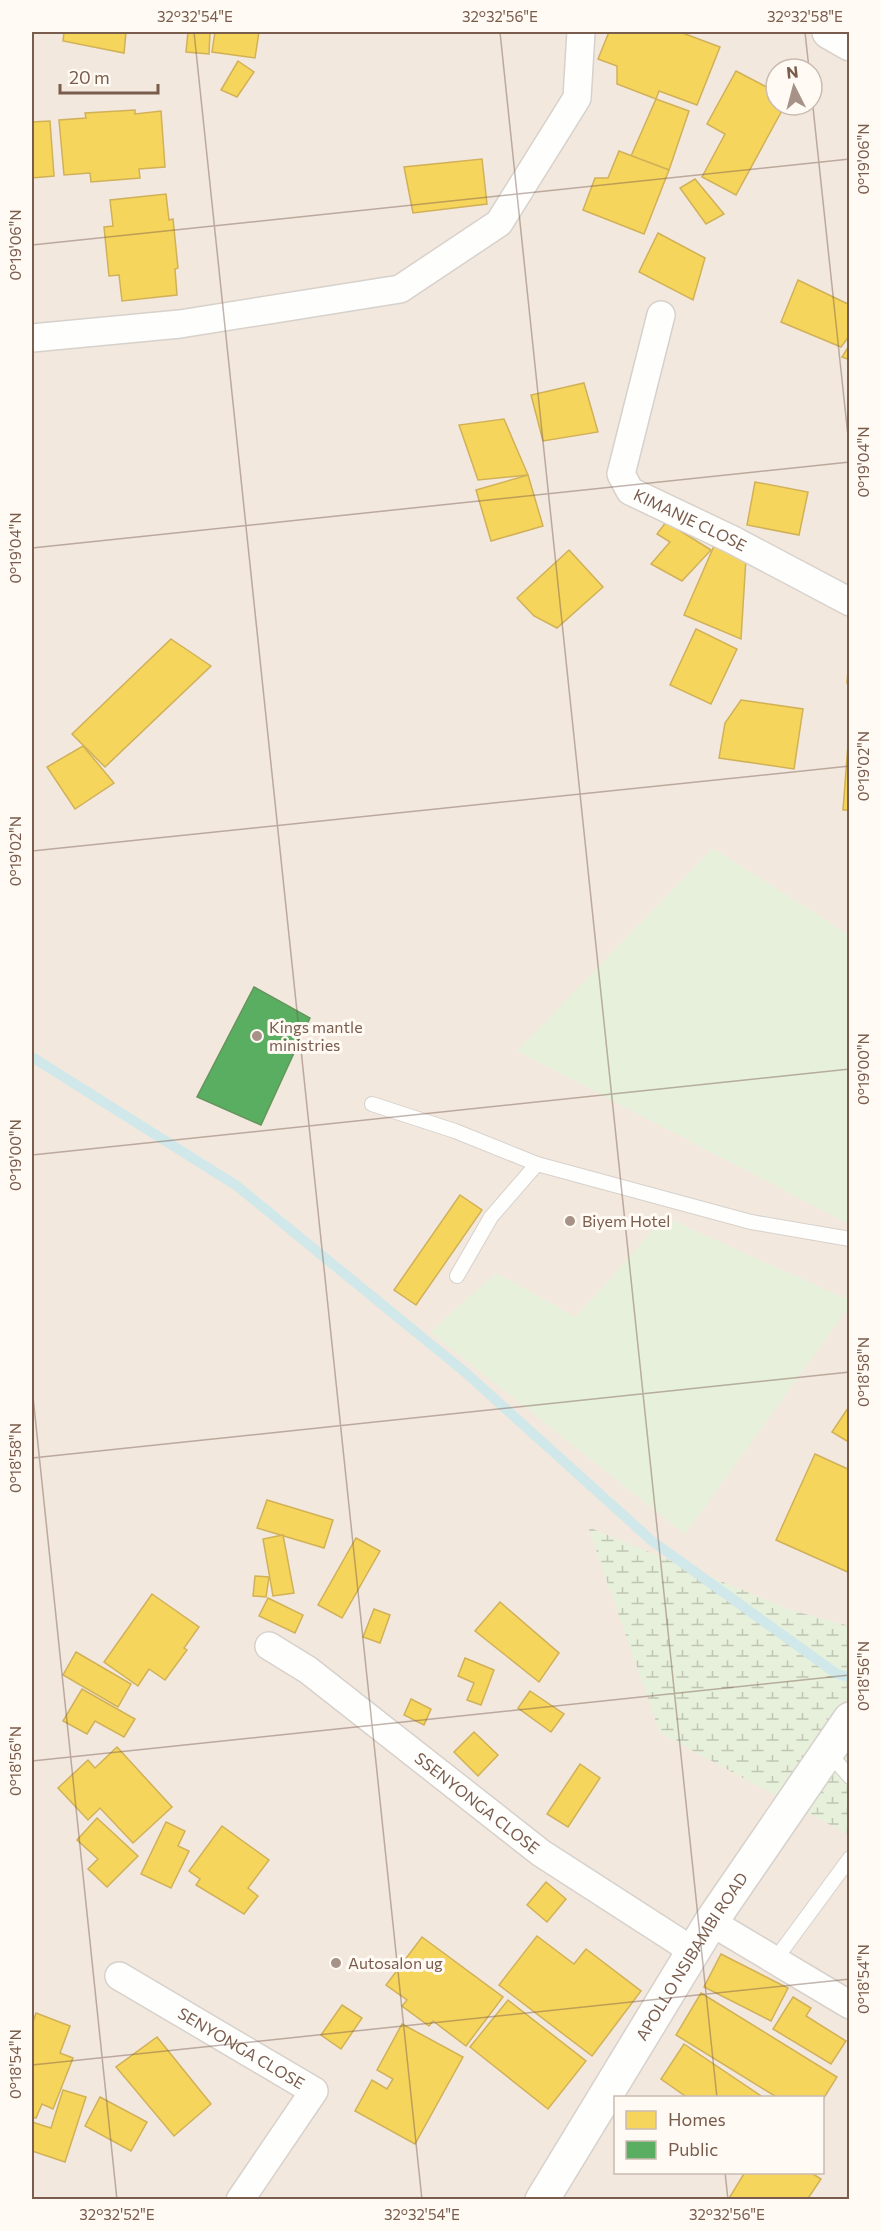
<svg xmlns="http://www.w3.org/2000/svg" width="881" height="2231" viewBox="0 0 881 2231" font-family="Commissioner,sans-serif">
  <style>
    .residential { fill: #f2e8de; fill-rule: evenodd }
    .grass { fill: #e7f0db }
    .wetland { fill: url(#wetland-marsh) }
    .homes { fill: #f6d55c; stroke: #d1b158; stroke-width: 1.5 }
    .public { fill: #5aae61; stroke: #64955b; stroke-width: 1.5 }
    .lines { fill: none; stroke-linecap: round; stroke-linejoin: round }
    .stream { stroke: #d0e8ea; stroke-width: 10 }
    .service-casing { stroke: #d7d1cb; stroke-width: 16 }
    .minor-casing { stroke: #d7d1cb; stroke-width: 30 }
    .tertiary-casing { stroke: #d7d1cb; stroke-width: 36 }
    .secondary-casing { stroke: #d9d2cb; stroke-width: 36 }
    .service { stroke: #fefefd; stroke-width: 14 }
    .minor { stroke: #fefefd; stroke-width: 27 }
    .tertiary { stroke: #fefefd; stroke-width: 33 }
    .secondary { stroke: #fefefd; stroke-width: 33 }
    .ticks { fill: none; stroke: #7a5c4d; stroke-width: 1.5; stroke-opacity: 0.45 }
    .poi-dot { fill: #a69286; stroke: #fffaf3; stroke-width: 2 }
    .labels { text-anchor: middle; stroke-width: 6; stroke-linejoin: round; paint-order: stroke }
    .street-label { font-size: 16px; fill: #7a5c4d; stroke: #fffaf3 }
    .poi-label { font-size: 16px; fill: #7a5c4d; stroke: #fffaf3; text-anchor: start }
    .neatline { fill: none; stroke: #7a5c4d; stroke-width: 2 }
    .ticks-label { font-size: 15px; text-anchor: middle; fill: #7a5c4d }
  </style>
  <defs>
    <pattern id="wetland-marsh" width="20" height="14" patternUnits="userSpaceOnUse" patternTransform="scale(1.5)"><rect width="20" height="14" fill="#e7f0db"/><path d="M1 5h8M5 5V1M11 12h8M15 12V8" fill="none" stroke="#c0c6b4"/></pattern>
  </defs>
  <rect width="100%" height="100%" fill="#f9f5f0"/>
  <path class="residential" d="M32 32H849V2199H32ZM776 69H812V105H776ZM616 2098H822V2172H616Z"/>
  <g class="grass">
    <path d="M713 848 849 935V1224L517 1051Z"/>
    <path d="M665 1217 849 1300V1307L685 1534 430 1332 496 1273 576 1317Z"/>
  </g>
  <path class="wetland" d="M588 1527 794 1611 849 1626V1835L660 1733Z"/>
  <g class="homes">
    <path d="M64 32H126L124 53 63 41Z"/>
    <path d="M188 32H210L209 54 186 52Z"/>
    <path d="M215 32H259L255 58 212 52Z"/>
    <path d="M609 32H680L720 47 697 105 659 91 656 99 617 84V66L598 59Z"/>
    <path d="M238 61 254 72 237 97 221 90Z"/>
    <path d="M736 71 776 92V105H785L736 195 702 177 725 134 707 124Z"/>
    <path d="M656 99 689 111 669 170 631 156Z"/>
    <path d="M135 110V114L161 111 165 167 139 169 140 178 91 182 90 173 64 175 59 120 86 118 85 113Z"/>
    <path d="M50 121 54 176 32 178V122Z"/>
    <path d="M619 151 669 170 644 234 583 210 595 178H608Z"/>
    <path d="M482 159 487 204 413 213 404 167Z"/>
    <path d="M695 179 724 214 706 224 680 188Z"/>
    <path d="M166 194 169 220 173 219 178 268 175 269 177 295 122 301 119 275 109 276 104 227 113 226 110 200Z"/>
    <path d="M658 233 705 258 693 300 639 272Z"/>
    <path d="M798 280 850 305V335L841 347 781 322Z"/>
    <path d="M850 344V360L842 357Z"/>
    <path d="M584 383 598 432 543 441 531 395Z"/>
    <path d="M504 419 528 475 478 480 459 425Z"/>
    <path d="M528 475 543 526 491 541 476 490Z"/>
    <path d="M755 482 808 492 799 535 747 525Z"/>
    <path d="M666 522 711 550 682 581 651 564 670 542 657 534Z"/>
    <path d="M714 546 746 558 741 639 684 615Z"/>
    <path d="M569 550 603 587 557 628 534 616 517 598Z"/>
    <path d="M696 629 737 649 711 704 670 685Z"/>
    <path d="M171 639 211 666 105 767 72 734Z"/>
    <path d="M850 645V684L847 683Z"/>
    <path d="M741 700 803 709 794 769 719 758 725 723Z"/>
    <path d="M850 718V810H843Z"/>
    <path d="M83 746 114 783 75 809 47 767Z"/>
    <path d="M460 1195 482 1210 416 1305 394 1290Z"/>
    <path d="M850 1405V1443L832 1432Z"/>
    <path d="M815 1454 850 1470V1573L776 1540Z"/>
    <path d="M267 1500 333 1520 324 1548 257 1528Z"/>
    <path d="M283 1535 294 1593 273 1596 263 1539Z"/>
    <path d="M356 1538 380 1551 342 1618 318 1605Z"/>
    <path d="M255 1576 269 1577 266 1597 253 1596Z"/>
    <path d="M152 1594 199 1627 184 1648 187 1650 165 1680 149 1669 138 1686 104 1662Z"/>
    <path d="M268 1598 303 1615 295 1633 259 1616Z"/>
    <path d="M500 1602 559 1653 539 1682 475 1631Z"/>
    <path d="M374 1609 390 1615 380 1643 363 1637Z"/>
    <path d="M76 1652 131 1684 118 1707 63 1675Z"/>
    <path d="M465 1658 494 1670 481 1705 467 1700 474 1683 458 1676Z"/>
    <path d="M82 1689 135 1719 124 1737 95 1721 87 1734 63 1721Z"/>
    <path d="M530 1691 564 1714 551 1732 518 1708Z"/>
    <path d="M411 1699 431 1709 424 1725 404 1715Z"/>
    <path d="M474 1732 498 1755 478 1776 454 1752Z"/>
    <path d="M117 1747 172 1807 133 1843 100 1808 88 1820 58 1788 88 1760 95 1768Z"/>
    <path d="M580 1764 600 1778 568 1827 547 1814Z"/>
    <path d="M97 1818 138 1856 107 1887 88 1869 98 1859 77 1840Z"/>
    <path d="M166 1822 185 1831 178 1846 189 1851 171 1888 141 1874Z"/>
    <path d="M222 1826 269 1860 248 1888 258 1896 244 1914 196 1885 200 1879 189 1871Z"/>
    <path d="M546 1882 566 1899 547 1922 527 1905Z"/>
    <path d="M537 1936 574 1964 586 1949 641 1991 592 2056 499 1985Z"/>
    <path d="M422 1937 503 1997 466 2046 433 2021 429 2026 402 2006 407 2000 386 1985Z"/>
    <path d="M721 1954 788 1988 771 2021 704 1987Z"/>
    <path d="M701 1993 837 2077 822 2101V2098H778L676 2035Z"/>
    <path d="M793 1997 811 2008 806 2016 846 2041 831 2064 773 2029Z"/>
    <path d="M508 2000 586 2061 548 2109 470 2047Z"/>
    <path d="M342 2005 362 2018 341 2049 321 2035Z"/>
    <path d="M36 2013 70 2026 60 2053 73 2058 53 2109 42 2104 36 2118 32 2117V2025Z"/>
    <path d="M402 2024 463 2057 415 2144 355 2111 372 2080 387 2089 393 2079 377 2070Z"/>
    <path d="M157 2037 211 2104 174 2136 116 2067Z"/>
    <path d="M684 2044 764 2098H688L661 2079Z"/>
    <path d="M63 2090 86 2097 65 2162 32 2151V2122L51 2128Z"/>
    <path d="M100 2097 147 2122 131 2151 85 2126Z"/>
    <path d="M745 2172H810L821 2179 807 2200H728Z"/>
  </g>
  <path class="public" d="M254 987 310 1018 261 1125 197 1097Z"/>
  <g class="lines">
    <path class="stream" d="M32 1057 237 1186 466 1373 652 1541 837 1674 850 1677"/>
    <g class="service-casing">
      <g id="service">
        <path d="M372 1104 455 1131 537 1164 751 1222 850 1239"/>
        <path d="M457 1276 491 1217 537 1164"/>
        <path d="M828 1752 850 1777"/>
        <path d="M775 1960 850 1858"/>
      </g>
    </g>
    <g class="minor-casing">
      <g id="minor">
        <path id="s1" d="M661 315 621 474 630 491 733 540 850 602"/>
        <path d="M32 338 180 324 400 289 499 223 577 98 581 32"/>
        <path id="s2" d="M269 1646 308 1670 541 1853 693 1951"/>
        <path d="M711 1922 850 2005"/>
        <path id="s3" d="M119 1976 314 2091 240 2200"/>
      </g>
    </g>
    <g class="tertiary-casing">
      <g id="tertiary">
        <path id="s4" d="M542 2200 711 1922 850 1719"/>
      </g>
    </g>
    <g class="secondary-casing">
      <path id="secondary" d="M829 32 850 44"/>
    </g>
    <use href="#service" class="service"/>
    <use href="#minor" class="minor"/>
    <use href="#tertiary" class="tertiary"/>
    <use href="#secondary" class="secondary"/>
  </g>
  <path class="ticks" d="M194 32 422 2200M500 32 717 2098M805 32 809 69M812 98 850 455M32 245 850 159M32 548 850 462M32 851 850 766M32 1155 850 1069M32 1387 117 2200M32 1458 850 1372M32 1761 850 1675M32 2065 850 1979M725 2172 728 2200"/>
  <g class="poi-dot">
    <circle cx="257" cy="1036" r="6"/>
    <circle cx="570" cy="1221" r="6"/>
    <circle cx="336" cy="1963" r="6"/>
  </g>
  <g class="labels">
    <g class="street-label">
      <text dy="6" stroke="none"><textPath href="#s1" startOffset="250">KIMANJE CLOSE</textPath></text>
      <text dy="6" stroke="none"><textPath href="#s2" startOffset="261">SSENYONGA CLOSE</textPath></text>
      <text dy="6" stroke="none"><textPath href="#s4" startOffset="286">APOLLO NSIBAMBI ROAD</textPath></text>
      <text dy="6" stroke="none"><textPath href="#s3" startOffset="142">SENYONGA CLOSE</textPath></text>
    </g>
    <g class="poi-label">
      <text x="269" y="1033">Kings mantle<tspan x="269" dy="18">ministries</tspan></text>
      <text x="582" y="1227">Biyem Hotel</text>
      <text x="348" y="1969">Autosalon ug</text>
    </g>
  </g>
  <rect width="881" height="2231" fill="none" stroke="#fffaf3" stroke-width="66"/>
  <rect x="614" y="2096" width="210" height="78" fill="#fffaf3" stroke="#cabbb1" stroke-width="1.5"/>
  <rect x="626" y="2111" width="30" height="18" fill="#f6d55c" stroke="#cabbb1" stroke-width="1.5"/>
  <text x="668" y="2126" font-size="18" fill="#7a5c4d">Homes</text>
  <rect x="626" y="2141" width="30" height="18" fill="#5aae61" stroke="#cabbb1" stroke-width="1.5"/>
  <text x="668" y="2156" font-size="18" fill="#7a5c4d">Public</text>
  <g transform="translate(794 87) rotate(354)"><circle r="28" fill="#fffaf3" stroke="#cabbb1" stroke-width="1.5"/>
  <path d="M0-4.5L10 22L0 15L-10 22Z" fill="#a69286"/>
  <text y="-9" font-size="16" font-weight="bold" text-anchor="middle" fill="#7a5c4d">N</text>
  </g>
  <path d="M60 84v9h98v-9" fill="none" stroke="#7a5c4d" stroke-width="3"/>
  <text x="69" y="84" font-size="18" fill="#7a5c4d" stroke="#fffaf3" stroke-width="4.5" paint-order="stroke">20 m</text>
  <rect x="33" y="33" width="815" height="2165" class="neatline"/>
  <g class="ticks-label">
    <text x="195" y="22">32°32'54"E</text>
    <text x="500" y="22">32°32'56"E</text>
    <text x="805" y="22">32°32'58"E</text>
    <text transform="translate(864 159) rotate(-90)" y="5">0°19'06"N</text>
    <text transform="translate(16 245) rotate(-90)" y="5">0°19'06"N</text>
    <text transform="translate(864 462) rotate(-90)" y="5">0°19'04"N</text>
    <text transform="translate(16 548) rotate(-90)" y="5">0°19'04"N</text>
    <text transform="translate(864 766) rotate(-90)" y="5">0°19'02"N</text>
    <text transform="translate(16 851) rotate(-90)" y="5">0°19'02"N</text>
    <text transform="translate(864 1069) rotate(-90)" y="5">0°19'00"N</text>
    <text transform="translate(16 1155) rotate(-90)" y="5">0°19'00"N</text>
    <text transform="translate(864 1372) rotate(-90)" y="5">0°18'58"N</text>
    <text transform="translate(16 1458) rotate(-90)" y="5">0°18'58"N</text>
    <text transform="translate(864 1676) rotate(-90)" y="5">0°18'56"N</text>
    <text transform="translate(16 1761) rotate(-90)" y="5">0°18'56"N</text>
    <text transform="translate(864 1979) rotate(-90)" y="5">0°18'54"N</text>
    <text transform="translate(16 2064) rotate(-90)" y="5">0°18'54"N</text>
    <text x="117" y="2220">32°32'52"E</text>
    <text x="422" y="2220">32°32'54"E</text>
    <text x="727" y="2220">32°32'56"E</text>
  </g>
</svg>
